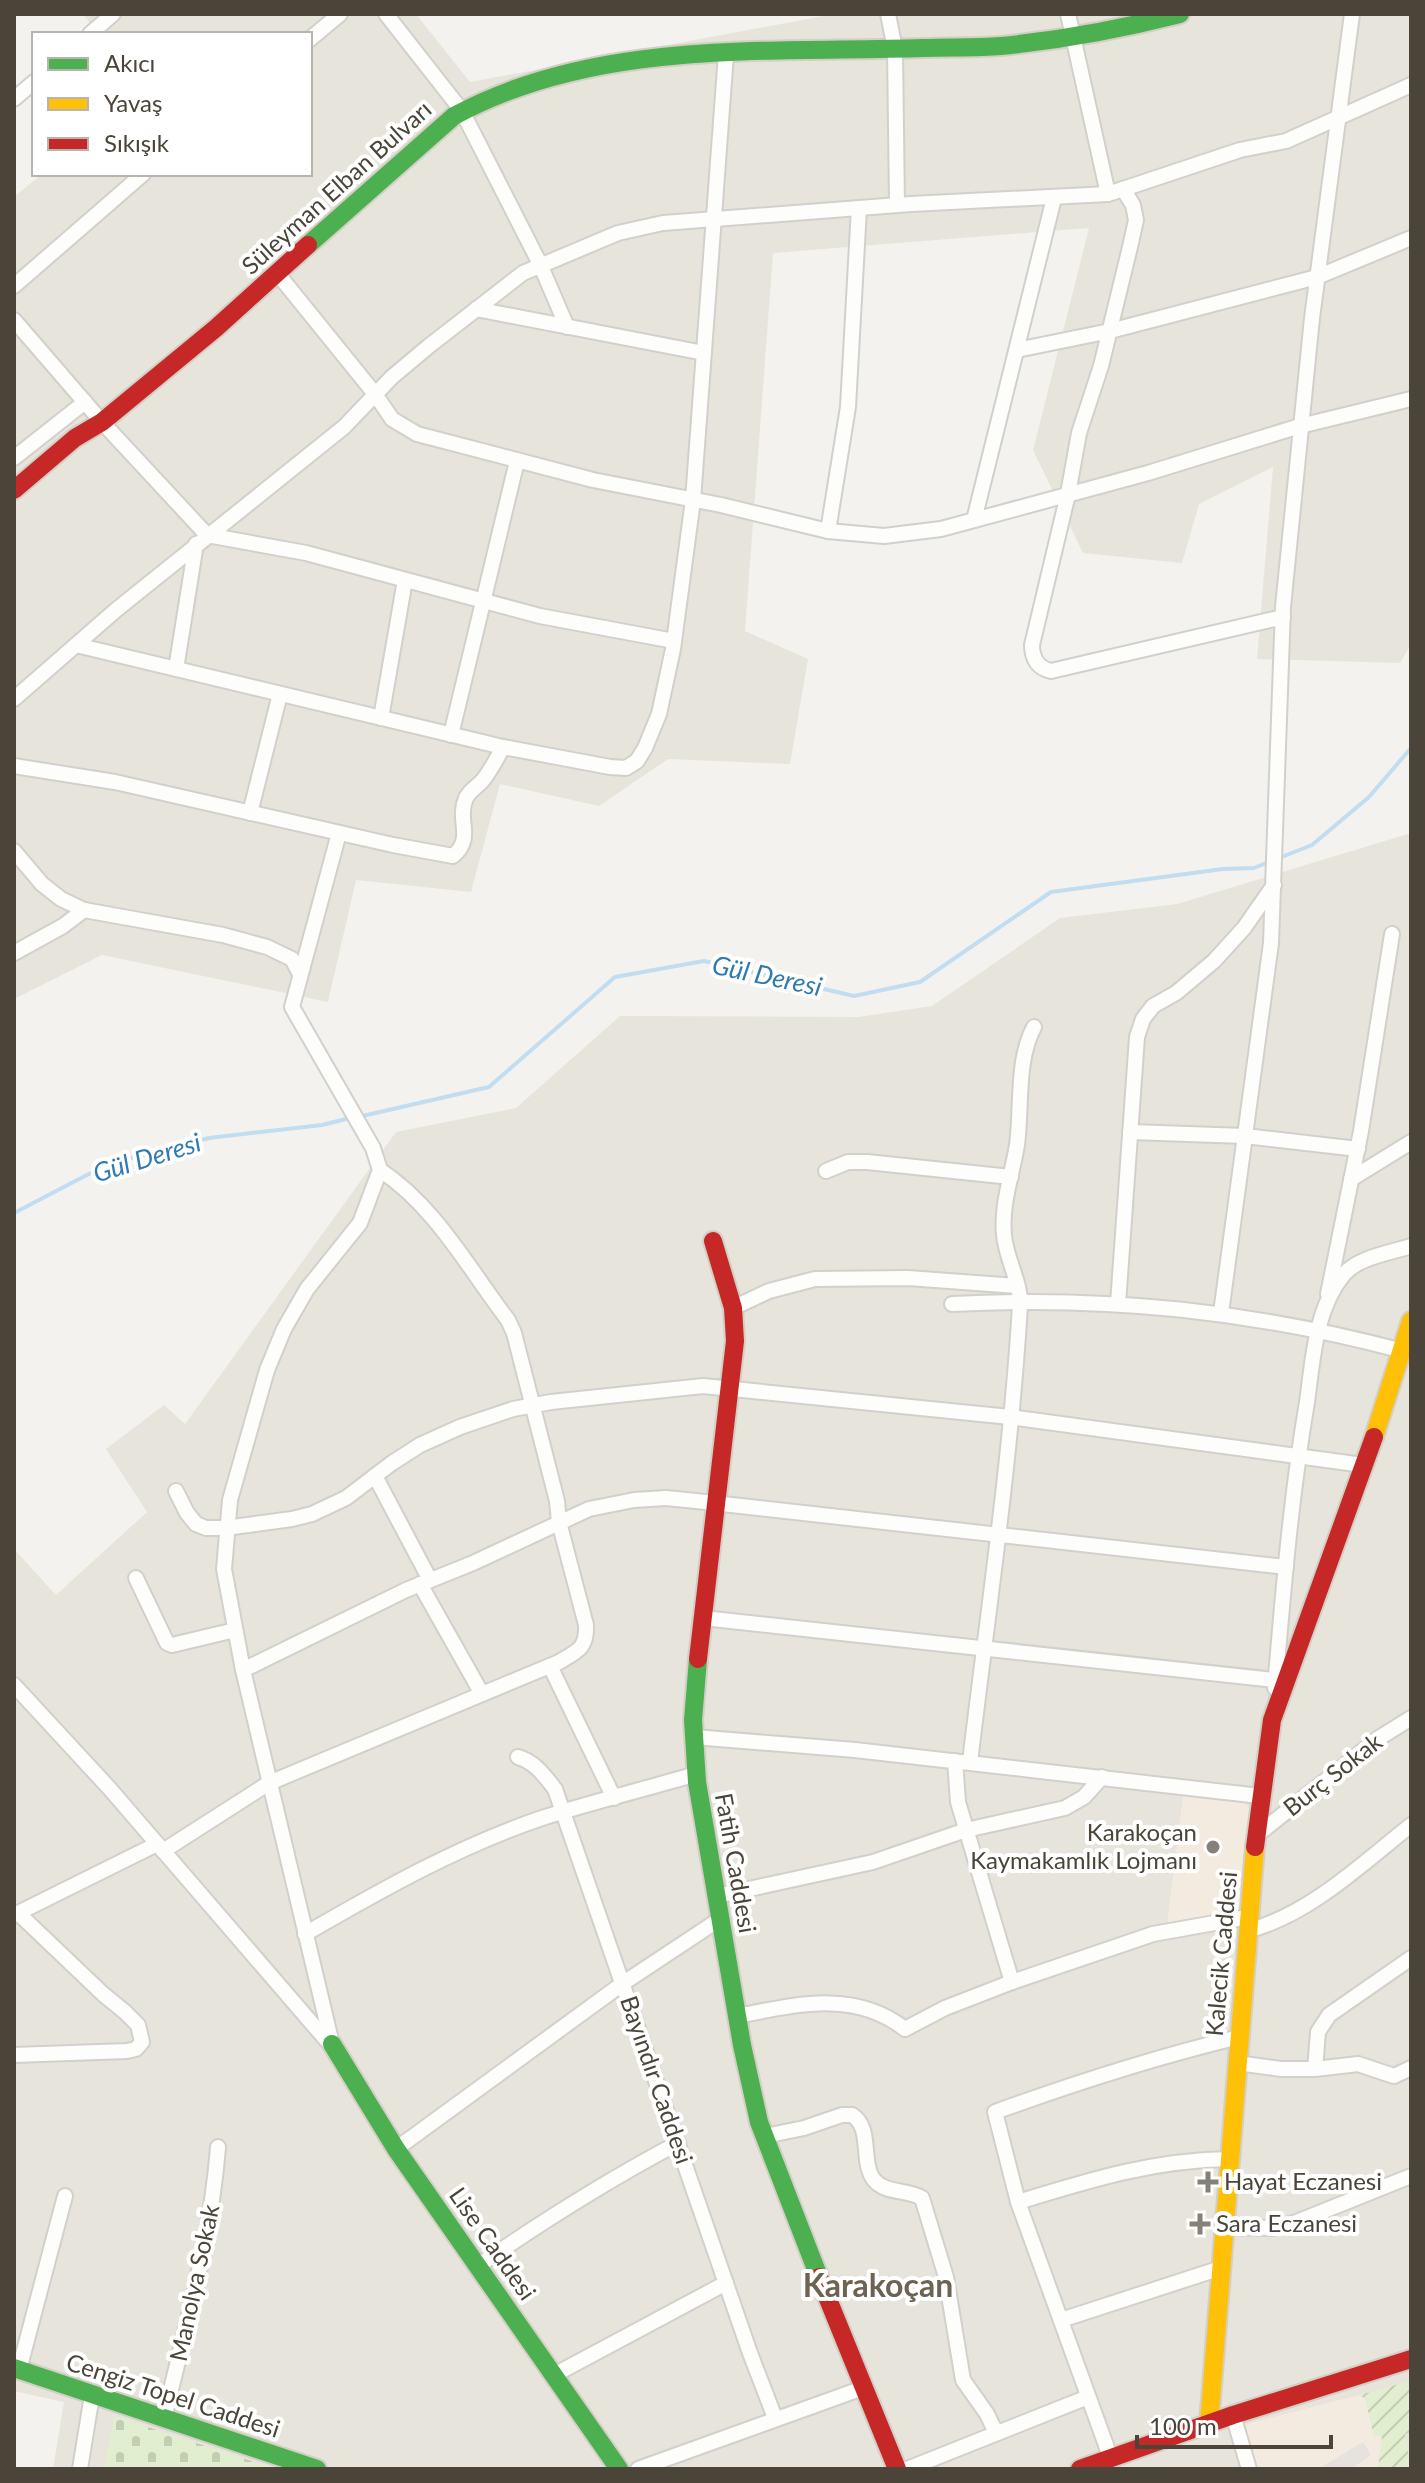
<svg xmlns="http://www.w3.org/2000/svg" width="1425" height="2483" viewBox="0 0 1425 2483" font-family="Lato,sans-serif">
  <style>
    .residential { fill: #e7e4dc }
    .commercial { fill: #f3ebdf }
    .cemetery { fill: url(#cemetery-stones) }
    .garden { fill: url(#garden-furrows) }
    .parking { fill: #e6e3df }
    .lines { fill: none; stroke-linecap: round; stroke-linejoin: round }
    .stream { stroke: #c0ddf1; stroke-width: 4 }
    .street-casing { stroke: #d2d0cb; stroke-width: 18 }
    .fast-casing { stroke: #d3cfc5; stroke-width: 22 }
    .slow-casing { stroke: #d3cfc5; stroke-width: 22 }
    .jam-casing { stroke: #d3cfc5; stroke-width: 22 }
    .street { stroke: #fdfdfc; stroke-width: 14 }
    .fast { stroke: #4caf50; stroke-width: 18 }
    .slow { stroke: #ffc107; stroke-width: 18 }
    .jam { stroke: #c62828; stroke-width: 18 }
    .poi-dot { fill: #868178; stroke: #fff; stroke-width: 3 }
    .labels { text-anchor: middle; stroke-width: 8; stroke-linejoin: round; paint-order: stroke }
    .street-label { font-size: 24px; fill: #4b4439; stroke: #fff }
    .poi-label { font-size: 24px; fill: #4b4439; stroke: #fff; text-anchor: start }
    .water-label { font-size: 26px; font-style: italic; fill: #2e7ab2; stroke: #fff }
    .district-label { font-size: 32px; font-weight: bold; fill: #6e6250; stroke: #fff }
  </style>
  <defs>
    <pattern id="cemetery-stones" width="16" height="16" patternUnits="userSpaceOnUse" patternTransform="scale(2)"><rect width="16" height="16" fill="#e1eecf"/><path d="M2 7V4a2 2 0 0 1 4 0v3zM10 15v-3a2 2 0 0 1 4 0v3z" fill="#c3cdb2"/></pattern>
    <pattern id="garden-furrows" width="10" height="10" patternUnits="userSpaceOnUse" patternTransform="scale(2)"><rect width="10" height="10" fill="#e1eecf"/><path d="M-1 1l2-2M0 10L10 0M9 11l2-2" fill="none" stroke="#c3cdb2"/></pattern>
  </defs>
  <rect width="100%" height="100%" fill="#f4f2ee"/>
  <g class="residential">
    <path d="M83 14H416L470 82 834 14H1411V644L1400 663 1257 659 1273 467 1199 504 1182 563 1083 553 1033 450 1089 228 773 253 745 631 808 659 790 764 668 759 599 806 500 784 471 892 356 880 328 1002 102 955 14 999V197L42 174H310V34H98Z"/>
    <path d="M1411 833V2469H53L64 2402 14 2391V1549L56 1595 147 1512 106 1449 164 1405 185 1424 396 1132 516 1108 620 1016 858 1017 932 1006 1060 918 1177 904Z"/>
  </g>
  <g class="commercial">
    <path d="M1183 1795 1243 1802 1252 1811 1243 1912 1167 1924Z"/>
    <path d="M1359 2395 1365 2398 1374 2435 1382 2436 1380 2468 1254 2469 1239 2426Z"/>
  </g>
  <path class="cemetery" d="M114 2416 276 2469H104Z"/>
  <path class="garden" d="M1407 2382 1411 2383V2432L1405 2434 1411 2469H1378L1382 2436H1374L1365 2398 1359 2395Z"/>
  <path class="parking" d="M1363 2442 1371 2455 1352 2469H1318Z"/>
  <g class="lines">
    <g class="stream">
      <path d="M1279 858 1312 845 1369 797 1411 748"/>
      <path d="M358 1117 489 1087 615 977 704 961 854 996 920 982 1051 892 1223 869 1254 868 1271 861"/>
      <path d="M14 1213 108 1164 209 1138 322 1125 350 1118"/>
    </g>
    <g class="street-casing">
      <g id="street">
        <path d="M386 14 462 111 540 264 567 327"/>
        <path d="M888 14 895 49 897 205"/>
        <path d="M1068 14 1108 194"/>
        <path d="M90 34 113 14"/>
        <path d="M310 39 340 14"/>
        <path d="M14 99 34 82"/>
        <path d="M1123 189 1133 205 1136 220 1130 247 1101 366 1079 433 1068 494 1032 645C1032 659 1038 668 1051 671L1283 617"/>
        <path d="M277 273 375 394 392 419 417 434 593 480 721 505 828 531 884 536 941 529 1148 473 1300 426 1411 399"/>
        <path d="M14 286 143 174"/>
        <path d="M476 309 704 353"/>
        <path d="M14 320 102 422 207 535 306 553 540 616 674 641"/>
        <path d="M1017 350 1110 331 1317 277 1411 238"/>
        <path d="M14 458 85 402"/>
        <path d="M974 520 1054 198"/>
        <path d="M828 531 848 407 859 208"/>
        <path d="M76 645 503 747 610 767 626 768 637 761 645 748 659 714 673 649 693 500 726 54"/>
        <path d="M176 669 196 544"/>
        <path d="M14 699 116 610 344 427 392 377 429 346 523 273 618 233 663 223 911 204 1108 194 1240 150 1286 141 1411 85"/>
        <path d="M381 718 405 580"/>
        <path d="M451 735 517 461"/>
        <path d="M14 766 115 782 393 845 453 856C475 837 456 821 466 798 470 790 478 786 483 780 491 770 497 758 503 747"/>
        <path d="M250 813 280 694"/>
        <path d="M14 851 42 884 61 899 84 910 223 935 267 947 292 959 300 974"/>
        <path d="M14 953 63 926 84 910"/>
        <path d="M1130 1132 1245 1136 1358 1149"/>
        <path d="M826 1171 848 1162H867L1011 1177"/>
        <path d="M1351 1179 1411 1142"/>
        <path d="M1328 1294 1361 1131 1392 934"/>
        <path d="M952 1304C1108 1296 1252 1311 1403 1351"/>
        <path d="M1118 1304 1137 1037 1143 1019 1153 1006 1176 993 1214 961 1244 928 1274 885"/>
        <path d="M733 1308 769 1291 815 1279 908 1278 1017 1286"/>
        <path d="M1221 1313 1271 943 1283 607 1312 318 1352 14"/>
        <path d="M375 1476 430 1580"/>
        <path d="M176 1491 187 1513 196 1524 206 1528H226L292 1519 312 1514 346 1498 392 1463 420 1445 460 1427 513 1409 551 1402 703 1386 1010 1417 1363 1465"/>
        <path d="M136 1578 167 1643 172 1645 235 1630"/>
        <path d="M420 1584 482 1694"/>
        <path d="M703 1618 1275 1680"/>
        <path d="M550 1666 614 1798"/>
        <path d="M243 1670 406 1590 473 1563 589 1509 634 1500 666 1498 696 1501 1286 1567"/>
        <path d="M14 1685 110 1789 328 2042"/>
        <path d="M1275 1688C1283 1592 1291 1496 1307 1402 1313 1359 1315 1309 1344 1274 1359 1257 1390 1253 1411 1246"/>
        <path d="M694 1737 855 1750 1260 1796"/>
        <path d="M518 1757C535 1762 544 1775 555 1789L750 2353 775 2418"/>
        <path d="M955 1761 958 1802 1012 1982 1153 1934 1248 1917"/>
        <path d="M970 1762C988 1611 1011 1458 1020 1305 1021 1282 1006 1259 1004 1235 1001 1205 1012 1175 1017 1145 1022 1107 1016 1061 1034 1027"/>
        <path d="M1257 1835 1379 1738 1411 1718"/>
        <path d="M163 1851 269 1783 559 1662C578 1651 587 1648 586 1625L559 1522 557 1501 514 1333 508 1320C469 1269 435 1206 380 1170"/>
        <path d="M717 1896 873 1862 966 1830 1065 1808 1084 1797 1102 1777"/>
        <path d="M14 1915 157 1844"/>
        <path d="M1247 1931C1309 1915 1362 1864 1411 1825"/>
        <path d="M305 1934C381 1890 459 1846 542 1818 593 1802 645 1789 696 1774"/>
        <path d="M737 2016C795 2005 854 1989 905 2029L945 2008 1012 1982"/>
        <path d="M332 2044 243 1670 224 1569 230 1500 267 1370 284 1329 307 1289 360 1223 380 1170 373 1148 292 1007 339 833"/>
        <path d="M14 2055 127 2051 136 2049 142 2042 138 2025 125 2012 103 1994 18 1913"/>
        <path d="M1237 2063 1281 2069H1315L1358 2064 1394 2076 1411 2068"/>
        <path d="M1315 2069 1318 2032 1329 2015 1411 1958"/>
        <path d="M765 2136 804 2128 842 2115H852C873 2128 860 2162 874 2180 886 2194 907 2189 922 2198L946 2277 963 2380 987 2414 996 2433"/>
        <path d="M396 2149 622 1984 720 1919"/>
        <path d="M1018 2202C1090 2180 1153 2160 1230 2159"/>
        <path d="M1224 2227 1272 2228 1294 2223 1411 2176"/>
        <path d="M478 2266C543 2221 608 2180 678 2143"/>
        <path d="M1061 2320 1221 2268"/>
        <path d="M19 2370 65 2196"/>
        <path d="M554 2375 726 2283"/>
        <path d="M1233 2415 1249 2469"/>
        <path d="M164 2419C185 2329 211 2239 218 2147"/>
        <path d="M1111 2459 1018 2202 995 2112C1075 2083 1156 2057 1239 2037"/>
        <path d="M80 2469 92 2395"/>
        <path d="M638 2469 863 2388"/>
        <path d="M907 2469 1088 2397"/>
      </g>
    </g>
    <g class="fast-casing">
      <g id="fast">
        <path d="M308 245 454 116C596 39 766 53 923 48 949 47 975 48 1001 46 1062 40 1121 29 1180 14"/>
        <path d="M698 1659 693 1720 697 1782 742 2045 759 2122 819 2277"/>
        <path d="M332 2044 396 2149 619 2469"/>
        <path d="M14 2368 317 2469"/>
      </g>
    </g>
    <g class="slow-casing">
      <g id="slow">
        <path d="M1374 1437 1411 1321"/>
        <path d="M1209 2423 1255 1847"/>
      </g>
    </g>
    <g class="jam-casing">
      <g id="jam">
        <path d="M14 490 75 438 102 422 216 328 308 245"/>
        <path d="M698 1659 735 1341 733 1308 713 1241"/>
        <path d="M1255 1847 1272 1720 1374 1437"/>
        <path d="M819 2277 897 2469"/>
        <path d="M1080 2469 1233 2415 1411 2359"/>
      </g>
    </g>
    <use href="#street" class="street"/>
    <use href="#fast" class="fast"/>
    <use href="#slow" class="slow"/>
    <use href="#jam" class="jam"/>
  </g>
  <g class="poi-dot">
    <circle cx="1213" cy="1847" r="8"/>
    <path d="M1204 2170h8v8h8v8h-8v8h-8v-8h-8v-8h8z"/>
    <path d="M1196 2212h8v8h8v8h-8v8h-8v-8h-8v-8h8z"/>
  </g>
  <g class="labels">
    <g class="street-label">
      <text transform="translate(337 188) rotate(-42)" y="8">Süleyman Elban Bulvarı</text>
      <text transform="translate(1333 1775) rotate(-38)" y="8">Burç Sokak</text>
      <text transform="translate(735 1863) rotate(80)" y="8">Fatih Caddesi</text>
      <text transform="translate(1222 1954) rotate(-85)" y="8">Kalecik Caddesi</text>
      <text transform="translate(656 2080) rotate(71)" y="8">Bayındır Caddesi</text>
      <text transform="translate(492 2244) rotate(55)" y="8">Lise Caddesi</text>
      <text transform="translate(195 2283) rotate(-78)" y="8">Manolya Sokak</text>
      <text transform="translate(173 2396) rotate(18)" y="8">Cengiz Topel Caddesi</text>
    </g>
    <g class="poi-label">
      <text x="1197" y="1841" text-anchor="end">Karakoçan<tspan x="1197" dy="28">Kaymakamlık Lojmanı</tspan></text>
      <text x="1224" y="2190">Hayat Eczanesi</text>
      <text x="1216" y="2232">Sara Eczanesi</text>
    </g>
    <g class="water-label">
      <text transform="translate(767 976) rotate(12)" y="9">Gül Deresi</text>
      <text transform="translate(147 1158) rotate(-17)" y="9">Gül Deresi</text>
    </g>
    <g class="district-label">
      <text x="878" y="2297">Karakoçan</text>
    </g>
  </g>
  <rect width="1425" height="2483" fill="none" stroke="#4b4439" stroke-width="32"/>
  <rect x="32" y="32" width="280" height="144" fill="#ffffff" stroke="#b7b4b0" stroke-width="2"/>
  <rect x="48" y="58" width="40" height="12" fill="#4caf50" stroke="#b7b4b0" stroke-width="2"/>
  <text x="104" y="72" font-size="24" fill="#4b4439">Akıcı</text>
  <rect x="48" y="98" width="40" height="12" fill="#ffc107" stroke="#b7b4b0" stroke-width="2"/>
  <text x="104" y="112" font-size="24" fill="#4b4439">Yavaş</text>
  <rect x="48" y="138" width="40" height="12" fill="#c62828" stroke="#b7b4b0" stroke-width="2"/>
  <text x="104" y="152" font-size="24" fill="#4b4439">Sıkışık</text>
  <path d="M1137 2435v12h194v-12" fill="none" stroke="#4b4439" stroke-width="4"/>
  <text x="1149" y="2435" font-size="24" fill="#4b4439" stroke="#ffffff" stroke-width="6" paint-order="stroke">100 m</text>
</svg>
